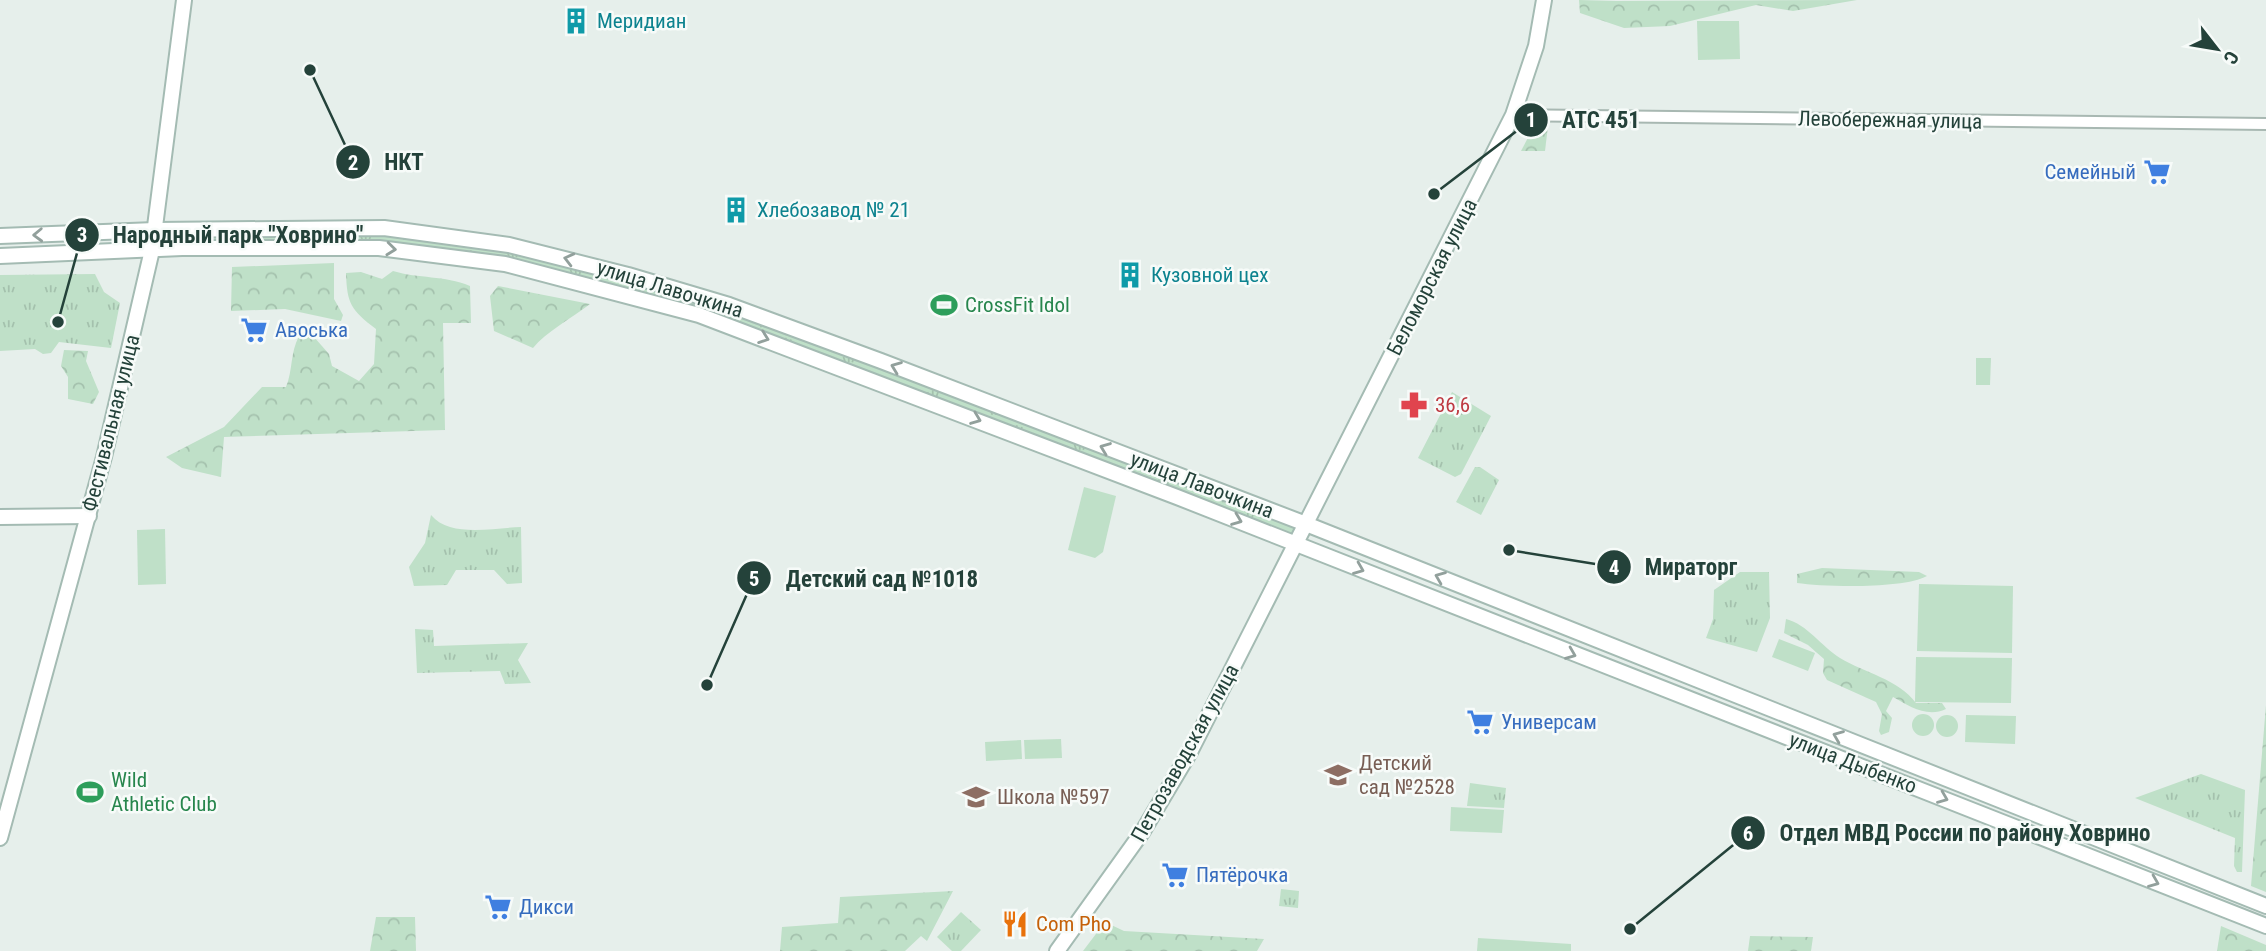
<svg xmlns="http://www.w3.org/2000/svg" width="2266" height="951" viewBox="0 0 2266 951" font-family="'Roboto Condensed',sans-serif">
  <style>
    .grass { fill: url(#grass-tufts) }
    .forest { fill: url(#forest-crowns) }
    .pitch { fill: #bfe0c8 }
    .lines { fill: none; stroke-linecap: round; stroke-linejoin: round }
    .street-casing { stroke: #a8b8b2; stroke-width: 14 }
    .secondary-casing { stroke: #a4bbb3; stroke-width: 18 }
    .street { stroke: #fff; stroke-width: 10 }
    .secondary { stroke: #fff; stroke-width: 14 }
    .oneway { stroke: #92a09c }
    .labels { text-anchor: middle; stroke-width: 5; stroke-linejoin: round; paint-order: stroke }
    .culture-label { font-size: 21px; fill: #0d838f; stroke: #f7fbf9; text-anchor: start }
    .street-label { font-size: 21px; fill: #24423a; stroke: #f7fbf9 }
    .shop-label { font-size: 21px; fill: #366cbe; stroke: #f7fbf9; text-anchor: start }
    .leisure-label { font-size: 21px; fill: #27864d; stroke: #f7fbf9; text-anchor: start }
    .health-label { font-size: 21px; fill: #be3a42; stroke: #f7fbf9; text-anchor: start }
    .education-label { font-size: 21px; fill: #785e54; stroke: #f7fbf9; text-anchor: start }
    .food-label { font-size: 21px; fill: #c56008; stroke: #f7fbf9; text-anchor: start }
    .leader { fill: none; stroke: #24423a; stroke-width: 2.5 }
    .callout-dot { fill: #24423a; stroke: #f7fbf9; stroke-width: 2.5 }
    .mark-label { font-size: 21px; text-anchor: middle; font-weight: bold; fill: #fff }
    .callout-label { font-size: 23px; text-anchor: middle; font-weight: bold; fill: #24423a; stroke: #f7fbf9; stroke-width: 5; stroke-linejoin: round; paint-order: stroke }
  </style>
  <defs>
    <pattern id="grass-tufts" width="24" height="20" patternUnits="userSpaceOnUse" patternTransform="scale(1.75)"><rect width="24" height="20" fill="#bfe0c8"/><path d="M3 7l-1-3M5 7V3M7 7l1-3M15 17l-1-3M17 17v-4M19 17l1-3" fill="none" stroke="#a4c1ad"/></pattern>
    <pattern id="forest-crowns" width="20" height="18" patternUnits="userSpaceOnUse" patternTransform="scale(1.75)"><rect width="20" height="18" fill="#bfe0c8"/><path d="M2 6a3 3 0 1 1 6 0M12 15a3 3 0 1 1 6 0" fill="none" stroke="#a4c1ad"/></pattern>
  </defs>
  <rect width="100%" height="100%" fill="#e6efeb"/>
  <g class="grass">
    <path d="M384 228 628 275 1306 524 1296 544 778 343 445 254 152 250 155 230Z"/>
    <path d="M95 274 104 292 120 303 111 348 59 342 51 353 43 354 35 349 0 351V275Z"/>
    <path d="M1452 392 1491 416 1461 474 1455 477 1418 458Z"/>
    <path d="M1475 467H1480L1499 480 1481 515 1456 502Z"/>
    <path d="M431 515C450 538 493 528 521 527L522 583 507 584 494 570H456L447 585 414 586 409 567 425 543Z"/>
    <path d="M1740 572H1769L1770 618 1757 652 1706 638 1713 619 1714 590Z"/>
    <path d="M415 629 433 630 434 646 528 643 518 660 531 683 505 684 500 671 417 673Z"/>
    <path d="M2201 774 2245 790 2242 872H2237L2234 866 2235 838 2135 798Z"/>
    <path d="M1470 783 1506 788 1504 808 1467 806Z"/>
    <path d="M1281 889 1299 891 1298 908 1279 906Z"/>
    <path d="M961 912 981 930 961 951H952L937 937Z"/>
  </g>
  <g class="forest">
    <path d="M1579 0 1616 1 1857 0 1793 11 1756 5 1670 26 1624 28 1580 13Z"/>
    <path d="M1548 126 1545 151H1521L1532 130Z"/>
    <path d="M334 263V299L343 315 341 321 285 309 231 311 232 267Z"/>
    <path d="M393 271C419 279 444 275 470 286L471 323H443L445 430 224 437 221 477 182 468 166 457 224 427 262 387H286C293 370 290 353 299 336L314 337 329 354 332 366 359 381 374 364 376 329C351 310 347 304 346 273L361 272 382 279Z"/>
    <path d="M498 286 590 304C572 318 546 332 533 348L494 331 490 296Z"/>
    <path d="M64 350 88 351 86 361 99 392 93 404 68 399V377L61 366Z"/>
    <path d="M1822 568 1919 572 1927 576C1904 589 1824 587 1797 583V574Z"/>
    <path d="M1786 619C1807 624 1822 647 1840 658 1865 673 1898 679 1916 703H1942L1946 709C1927 718 1909 706 1893 697L1886 711 1892 718 1889 732 1881 735 1879 731 1882 714 1876 702 1827 680 1823 673 1824 659 1808 645 1784 633Z"/>
    <path d="M2266 705V892L2251 886Z"/>
    <path d="M953 891 927 941 921 936 905 951H780L782 927 838 923 840 897Z"/>
    <path d="M376 917H415L416 951H370Z"/>
    <path d="M1105 922 1124 931 1264 939 1257 951H1083Z"/>
    <path d="M2221 926 2266 945V951H2217Z"/>
    <path d="M1750 936 1813 937 1811 951H1748Z"/>
  </g>
  <g class="pitch">
    <path d="M1697 21H1739L1740 59 1698 60Z"/>
    <path d="M1976 358H1991L1990 385H1976Z"/>
    <path d="M1084 487 1116 496 1103 552 1095 558 1068 550Z"/>
    <path d="M165 529 166 584 138 585 137 530Z"/>
    <path d="M1919 584 2013 586 2012 653 1917 651Z"/>
    <path d="M1779 639 1815 653 1808 671 1772 657Z"/>
    <path d="M1916 657 2012 658 2011 703 1915 702Z"/>
    <circle cx="1923" cy="725" r="11"/>
    <circle cx="1947" cy="726" r="11"/>
    <path d="M1966 715 2016 716 2015 744 1965 742Z"/>
    <path d="M1061 739 1062 758 1025 759 1024 740Z"/>
    <path d="M1021 740 1022 759 986 761 985 742Z"/>
    <path d="M1451 807 1504 810 1502 833 1450 831Z"/>
    <path d="M1478 938 1571 944V951H1477Z"/>
  </g>
  <g class="lines">
    <g class="street-casing">
      <path id="street" d="M1513 115 2266 124"/>
    </g>
    <g class="secondary-casing">
      <g id="secondary">
        <path d="M0 236 155 230 384 228 509 245 628 275 729 305 881 361 1306 524 2266 906"/>
        <path d="M0 256 182 248H379L505 264 699 315 1177 497 2266 926"/>
        <path d="M0 517 89 516"/>
        <path d="M0 838 104 457 152 250 184 0"/>
        <path d="M1057 951 1143 831 1190 752 1513 115 1536 46 1544 0"/>
      </g>
    </g>
    <use href="#street" class="street"/>
    <use href="#secondary" class="secondary"/>
  </g>
  <defs><path id="oneway-chevron" d="M-2-3.5L2.5 0L-2 3.5" fill="none" stroke-width="1.6" stroke-linecap="round" stroke-linejoin="round" transform="scale(1.75)"/></defs>
  <g class="oneway">
    <use href="#oneway-chevron" transform="translate(38 235) rotate(178)"/>
    <use href="#oneway-chevron" transform="translate(391 249) rotate(6)"/>
    <use href="#oneway-chevron" transform="translate(569 259) rotate(-166)"/>
    <use href="#oneway-chevron" transform="translate(764 338) rotate(20)"/>
    <use href="#oneway-chevron" transform="translate(896 367) rotate(-159)"/>
    <use href="#oneway-chevron" transform="translate(976 419) rotate(21)"/>
    <use href="#oneway-chevron" transform="translate(1105 448) rotate(-159)"/>
    <use href="#oneway-chevron" transform="translate(1237 520) rotate(21)"/>
    <use href="#oneway-chevron" transform="translate(1359 569) rotate(22)"/>
    <use href="#oneway-chevron" transform="translate(1440 577) rotate(-158)"/>
    <use href="#oneway-chevron" transform="translate(1571 654) rotate(22)"/>
    <use href="#oneway-chevron" transform="translate(1838 736) rotate(-158)"/>
    <use href="#oneway-chevron" transform="translate(1943 798) rotate(22)"/>
    <use href="#oneway-chevron" transform="translate(2154 882) rotate(22)"/>
  </g>
  <defs>
    <g id="building-bare" transform="scale(2.1)"><path d="M-4-6H4V6H1V3H-1V6H-4ZM-2.5-4.3h1.7v1.8h-1.7ZM.8-4.3h1.7v1.8H.8ZM-2.5-1h1.7V.8h-1.7ZM.8-1h1.7V.8H.8Z" fill="#0f9aa8" stroke="#f7fbf9" stroke-width="2.5" paint-order="stroke"/></g>
    <g id="supermarket-bare" transform="scale(2.1)"><path d="M-6-5.5h2.5l.6 2H6L4.5 2H-2.5L-4.4-4H-6ZM-1.5 3.2a1.3 1.3 0 1 0 .1 0ZM3 3.2a1.3 1.3 0 1 0 .1 0Z" fill="#3f7fe0" stroke="#f7fbf9" stroke-width="2.5" paint-order="stroke"/></g>
    <g id="stadium-bare" transform="scale(2.1)"><path d="M0-5a6.5 5 0 1 0 0 10a6.5 5 0 1 0 0-10ZM-3.5-1.8h7v3.6h-7Z" fill="#2e9e5b" stroke="#f7fbf9" stroke-width="2.5" paint-order="stroke"/></g>
    <g id="pharmacy-bare" transform="scale(2.1)"><path d="M-2-6h4v4h4v4h-4v4h-4v-4h-4v-4h4Z" fill="#e0444e" stroke="#f7fbf9" stroke-width="2.5" paint-order="stroke"/></g>
    <g id="school-bare" transform="scale(2.1)"><path d="M0-5L7-2L0 1L-7-2ZM-4 1L0 2.5L4 1V4Q0 6-4 4Z" fill="#8d6e63" stroke="#f7fbf9" stroke-width="2.5" paint-order="stroke"/></g>
    <g id="restaurant-bare" transform="scale(2.1)"><path d="M-5-6h1v4h1v-4h1v4h1v-4h1v5L-1.5 .5V6h-2V.5L-5-1ZM5-6V6H3V1.5H1.5Q1.5-4 5-6Z" fill="#e8710a" stroke="#f7fbf9" stroke-width="2.5" paint-order="stroke"/></g>
  </defs>
  <g fill-rule="evenodd">
    <use href="#building-bare" x="576" y="21"/>
    <use href="#supermarket-bare" x="2157" y="172"/>
    <use href="#building-bare" x="736" y="210"/>
    <use href="#building-bare" x="1130" y="275"/>
    <use href="#stadium-bare" x="944" y="305"/>
    <use href="#supermarket-bare" x="254" y="330"/>
    <use href="#pharmacy-bare" x="1414" y="405"/>
    <use href="#supermarket-bare" x="1480" y="722"/>
    <use href="#school-bare" x="1338" y="775"/>
    <use href="#stadium-bare" x="90" y="792"/>
    <use href="#school-bare" x="976" y="797"/>
    <use href="#supermarket-bare" x="1175" y="875"/>
    <use href="#supermarket-bare" x="498" y="907"/>
    <use href="#restaurant-bare" x="1015" y="924"/>
  </g>
  <g class="labels">
    <g class="culture-label">
      <text x="597" y="28">Меридиан</text>
      <text x="757" y="217">Хлебозавод № 21</text>
      <text x="1151" y="282">Кузовной цех</text>
    </g>
    <g class="street-label">
      <text transform="translate(1890 120) rotate(1)" y="7">Левобережная улица</text>
      <text transform="translate(1432 277) rotate(-63)" y="7">Беломорская улица</text>
      <text transform="translate(670 289) rotate(17)" y="7">улица Лавочкина</text>
      <text transform="translate(111 423) rotate(-76)" y="7">Фестивальная улица</text>
      <text transform="translate(1202 485) rotate(21)" y="7">улица Лавочкина</text>
      <text transform="translate(1185 753) rotate(-61)" y="7">Петрозаводская улица</text>
      <text transform="translate(1853 763) rotate(21)" y="7">улица Дыбенко</text>
    </g>
    <g class="shop-label">
      <text x="2136" y="179" text-anchor="end">Семейный</text>
      <text x="275" y="337">Авоська</text>
      <text x="1501" y="729">Универсам</text>
      <text x="1196" y="882">Пятёрочка</text>
      <text x="519" y="914">Дикси</text>
    </g>
    <g class="leisure-label">
      <text x="965" y="312">CrossFit Idol</text>
      <text x="111" y="787">Wild<tspan x="111" dy="24">Athletic Club</tspan></text>
    </g>
    <g class="health-label">
      <text x="1435" y="412">36,6</text>
    </g>
    <g class="education-label">
      <text x="1359" y="770">Детский<tspan x="1359" dy="24">сад №2528</tspan></text>
      <text x="997" y="804">Школа №597</text>
    </g>
    <g class="food-label">
      <text x="1036" y="931">Com Pho</text>
    </g>
  </g>
  <path class="leader" d="M1434 194L1531 120M310 70L353 162M58 322L82 235M1509 550L1614 567M707 685L754 578M1630 929L1748 833"/>
  <g class="callout-dot">
    <circle cx="1434" cy="194" r="7"/>
    <circle cx="310" cy="70" r="7"/>
    <circle cx="58" cy="322" r="7"/>
    <circle cx="1509" cy="550" r="7"/>
    <circle cx="707" cy="685" r="7"/>
    <circle cx="1630" cy="929" r="7"/>
    <circle cx="1531" cy="120" r="18"/>
    <circle cx="353" cy="162" r="18"/>
    <circle cx="82" cy="235" r="18"/>
    <circle cx="1614" cy="567" r="18"/>
    <circle cx="754" cy="578" r="18"/>
    <circle cx="1748" cy="833" r="18"/>
  </g>
  <g class="mark-label">
    <text x="1531" y="127">1</text>
    <text x="353" y="170">2</text>
    <text x="82" y="242">3</text>
    <text x="1614" y="575">4</text>
    <text x="754" y="586">5</text>
    <text x="1748" y="841">6</text>
  </g>
  <g class="callout-label">
    <text x="1601" y="128">АТС 451</text>
    <text x="404" y="170">НКТ</text>
    <text x="238" y="243">Народный парк "Ховрино"</text>
    <text x="1691" y="575">Мираторг</text>
    <text x="882" y="587">Детский сад №1018</text>
    <text x="1965" y="841">Отдел МВД России по району Ховрино</text>
  </g>
  <g transform="translate(2217 49) rotate(121)" stroke="#f7fbf9" stroke-width="5" paint-order="stroke">
  <path d="M0-5L12 26L0 18L-12 26Z" fill="#24423a"/>
  <text y="-10" font-size="19" font-weight="bold" text-anchor="middle" fill="#24423a">С</text>
  </g>
</svg>
